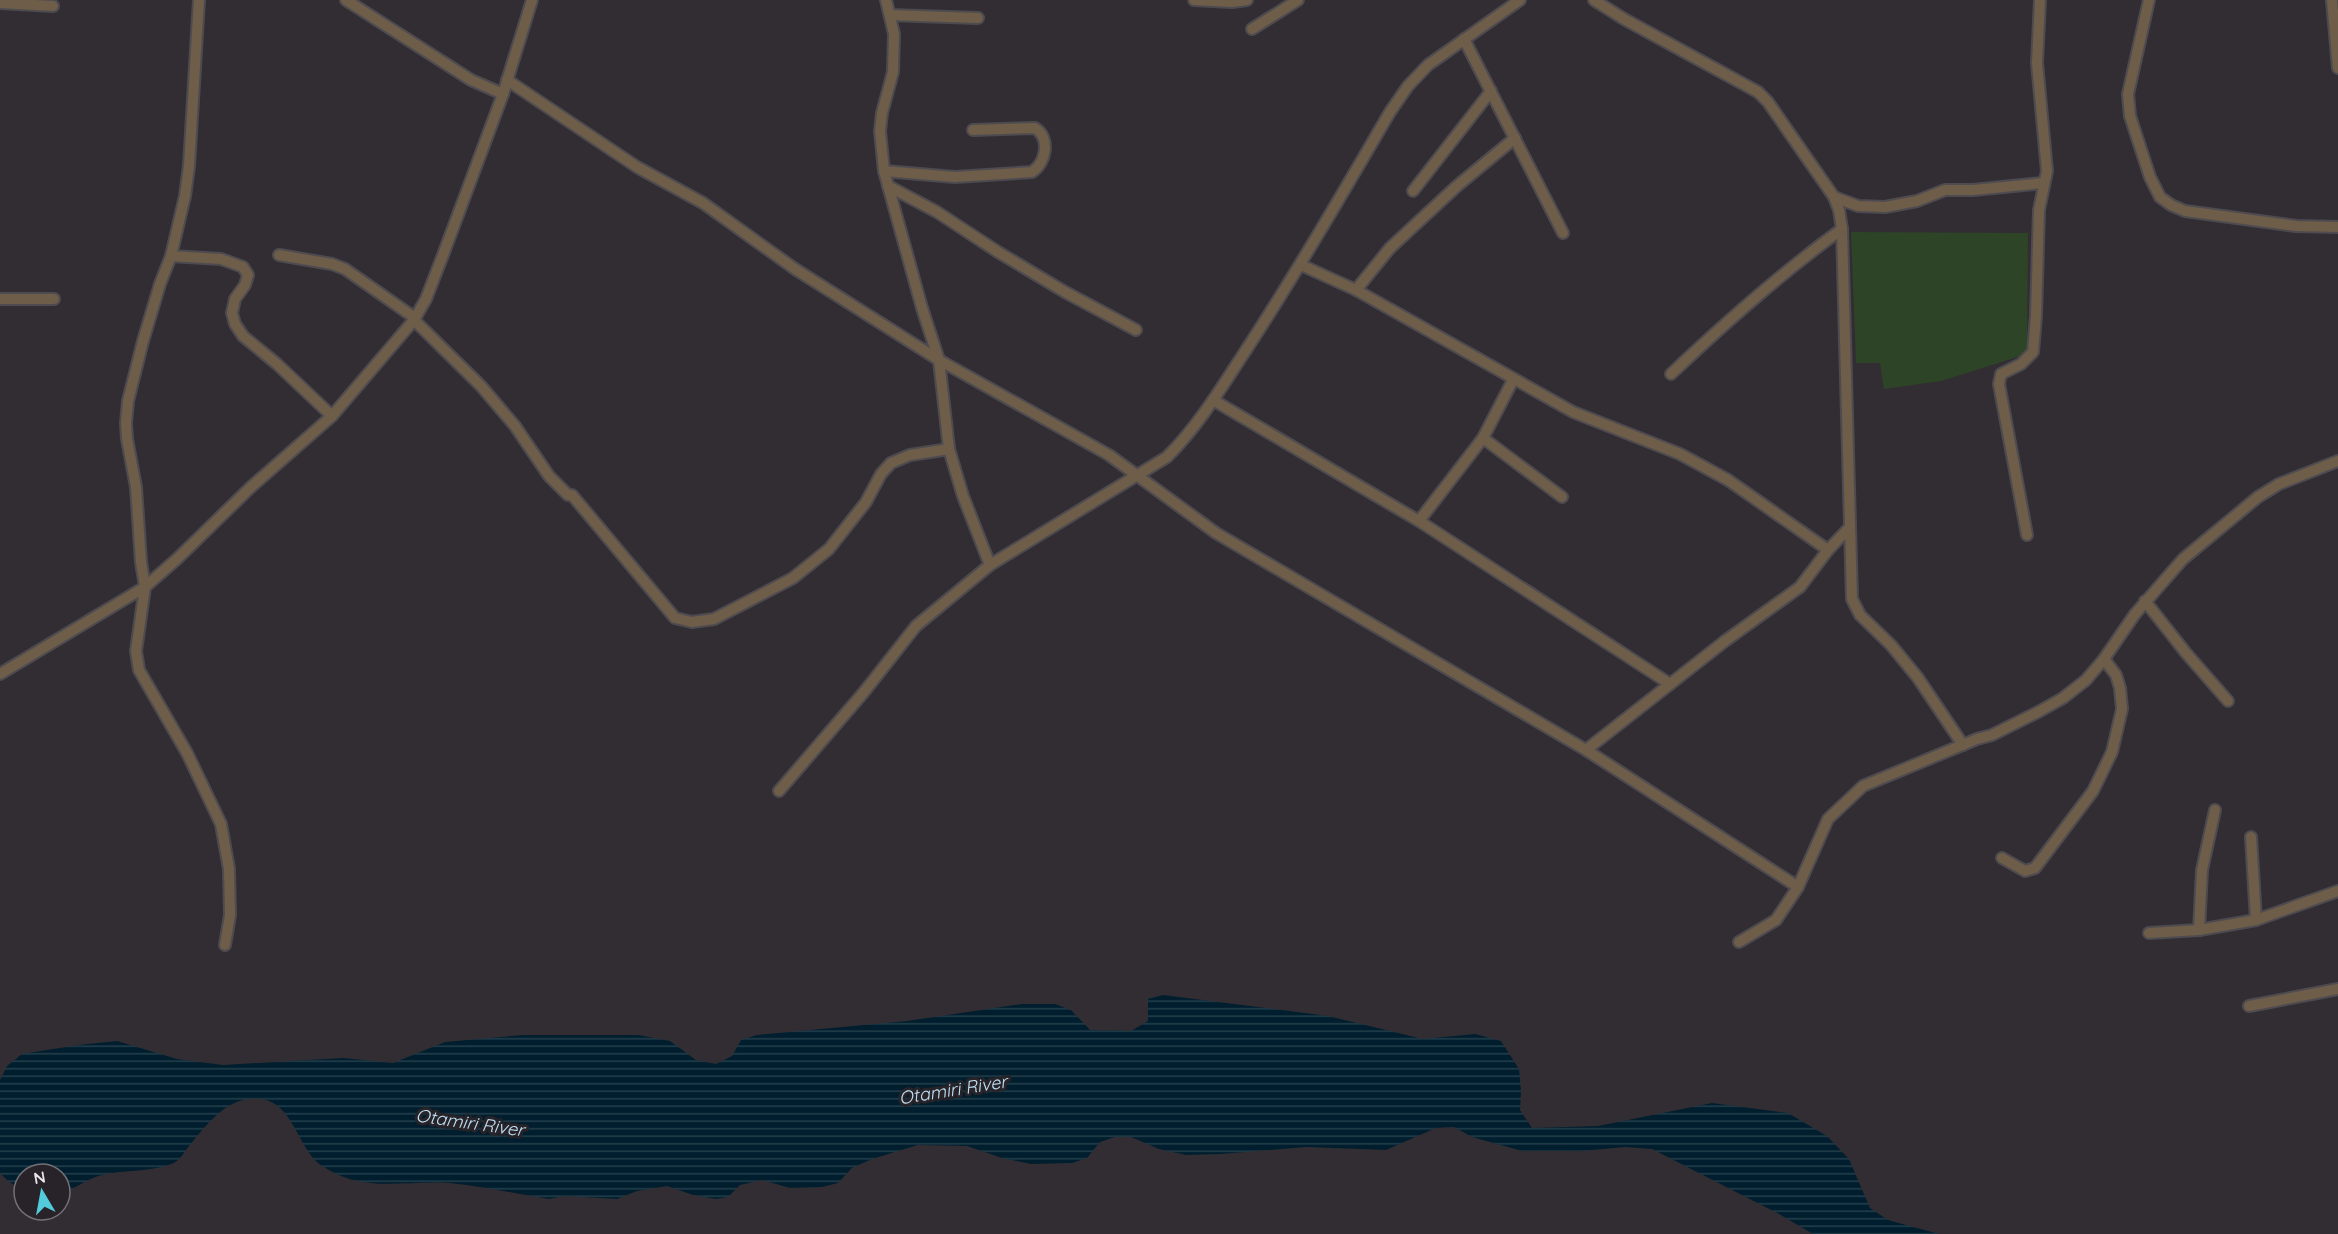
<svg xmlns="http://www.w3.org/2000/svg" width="2338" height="1234" viewBox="0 0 2338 1234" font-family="Quicksand,sans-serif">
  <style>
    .green { fill: #2e4427 }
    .water { fill: url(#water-rules) }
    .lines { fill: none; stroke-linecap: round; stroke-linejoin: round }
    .minor-casing { stroke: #4e4b50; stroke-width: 14 }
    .minor { stroke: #6d5d49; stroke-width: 10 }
    .labels { text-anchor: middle; stroke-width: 6; stroke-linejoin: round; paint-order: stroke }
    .water-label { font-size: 18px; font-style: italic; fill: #c1e2f6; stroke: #272329 }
  </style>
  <defs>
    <pattern id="water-rules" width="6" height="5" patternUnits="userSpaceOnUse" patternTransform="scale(1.5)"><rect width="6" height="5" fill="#001e2e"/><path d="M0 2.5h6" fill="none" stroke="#253f4c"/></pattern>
  </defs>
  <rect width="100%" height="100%" fill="#312d33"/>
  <path class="green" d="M1851 232 2028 233 2027 354 1941 381 1884 389 1880 363H1856Z"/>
  <path class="water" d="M1163 995 1328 1016 1423 1039 1475 1034 1501 1041 1519 1069 1521 1091 1520 1110 1532 1128 1598 1126 1712 1103 1788 1113 1827 1136 1849 1159 1870 1208 1888 1220 1939 1234H1813L1779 1214 1652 1149 1625 1147 1581 1151H1522L1472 1137 1454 1127 1436 1128 1386 1150 1306 1147 1221 1154 1186 1155 1159 1149 1131 1137H1115L1100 1142 1087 1158 1072 1163 1031 1164 1002 1158 967 1146 918 1145 872 1159 852 1168 838 1183 822 1187 790 1188 762 1180 740 1185 728 1197 716 1199 693 1195 667 1186 637 1191 617 1199 564 1196 549 1199C516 1194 483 1186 449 1183 405 1180 361 1194 321 1165 295 1147 293 1092 248 1099 223 1102 204 1128 189 1146 185 1151 180 1160 174 1163 148 1174 118 1168 93 1178 82 1182 72 1191 60 1193V1174H24V1192L7 1180 0 1173V1080L7 1066 22 1054 78 1045 117 1041 177 1059 223 1065 343 1058 393 1063 445 1042 523 1035H638L670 1041 696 1060 716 1064 732 1056 741 1040 757 1035 907 1021 1022 1004H1055L1071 1010 1090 1030 1131 1031 1148 1021V999Z"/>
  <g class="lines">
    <g class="minor-casing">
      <g id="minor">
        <path d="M199 0 189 166 185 196 171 256 160 284 143 341 128 401 126 423 127 439 136 487 141 562 145 587 136 651 139 670 187 753 221 824 229 869 230 915 225 945"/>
        <path d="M346 0 471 80 503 94"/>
        <path d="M886 0 894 34 893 72 882 113 880 131 884 171 922 308 939 360 949 449 963 496 990 565"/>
        <path d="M1194 0 1232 2 1247 0"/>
        <path d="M1594 0 1624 19 1758 92 1768 102 1834 197 1839 210 1842 229 1852 599 1860 615 1891 645 1918 678 1963 745"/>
        <path d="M2149 0 2128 94 2130 116 2150 177 2160 197 2171 205 2185 211 2296 226 2338 227"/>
        <path d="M2332 0 2338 68"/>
        <path d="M0 3 53 6"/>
        <path d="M890 15 978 18"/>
        <path d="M1252 29 1298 0"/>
        <path d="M1464 39 1563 233"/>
        <path d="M507 80 637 167 703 203 795 269 939 360 1109 455 1216 533 1586 750 1798 887"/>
        <path d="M884 171 955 177 1032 172C1046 163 1051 138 1035 128L973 130"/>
        <path d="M888 186 937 212 998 252 1065 292 1136 330"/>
        <path d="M1413 191 1491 91"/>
        <path d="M1834 197 1858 206 1885 207 1917 201 1945 190H1973L2043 183"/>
        <path d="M279 255 332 264 345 269 415 318"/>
        <path d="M171 256 221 259 243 267 248 275 245 285 235 299 232 313 235 324 243 336 277 364 332 416"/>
        <path d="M1301 265 1356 290 1573 412 1680 454 1728 480 1828 550"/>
        <path d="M1356 290 1390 248 1457 186 1515 138"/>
        <path d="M0 299H54"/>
        <path d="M414 320 481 386 515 426 549 476 568 495H572L675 618 692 622 714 619 793 578 829 549 866 502 881 474 891 463 910 455 949 449"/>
        <path d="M1671 374C1726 322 1781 273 1842 229"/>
        <path d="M1213 400 1419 521 1670 684"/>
        <path d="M1483 438 1562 497"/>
        <path d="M1419 521 1483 438 1513 380"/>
        <path d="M2027 535 1999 384 2001 374 2021 364 2033 352 2036 316 2039 210 2047 171 2037 63 2040 0"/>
        <path d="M2145 601 2186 653 2228 701"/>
        <path d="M0 674 145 587 178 558 251 487 332 416 414 320 426 299 443 255 503 94 532 0"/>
        <path d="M1586 750 1725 641 1800 587 1828 550 1850 527"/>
        <path d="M779 791 864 692 916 626 990 565 1167 457C1200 424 1223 385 1248 347 1298 270 1344 191 1390 112L1408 86 1428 65 1520 0"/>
        <path d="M2251 837 2256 920"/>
        <path d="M2002 858 2025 871 2035 868 2093 791 2112 752 2122 709 2120 688 2116 675 2104 659"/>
        <path d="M2199 930 2202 870 2215 810"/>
        <path d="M2149 933 2199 930 2256 920 2338 891"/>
        <path d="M1739 942 1776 920 1798 887 1828 819 1863 786 1977 739 1992 735 2040 711 2063 698 2086 680 2104 659 2135 614 2183 559 2258 497 2279 484 2338 461"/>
        <path d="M2249 1006 2338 989"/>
      </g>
    </g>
    <use href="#minor" class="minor"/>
  </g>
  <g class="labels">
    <g class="water-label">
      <text transform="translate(953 1090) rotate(-9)" y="6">Otamiri River</text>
      <text transform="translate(470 1123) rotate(8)" y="6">Otamiri River</text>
    </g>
  </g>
  <g transform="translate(42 1192) rotate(350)"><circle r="28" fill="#272329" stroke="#747176" stroke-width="1.5"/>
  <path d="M0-4.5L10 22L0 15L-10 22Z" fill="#53cbdb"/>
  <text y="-9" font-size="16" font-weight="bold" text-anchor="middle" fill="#e8e6ea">N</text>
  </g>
</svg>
